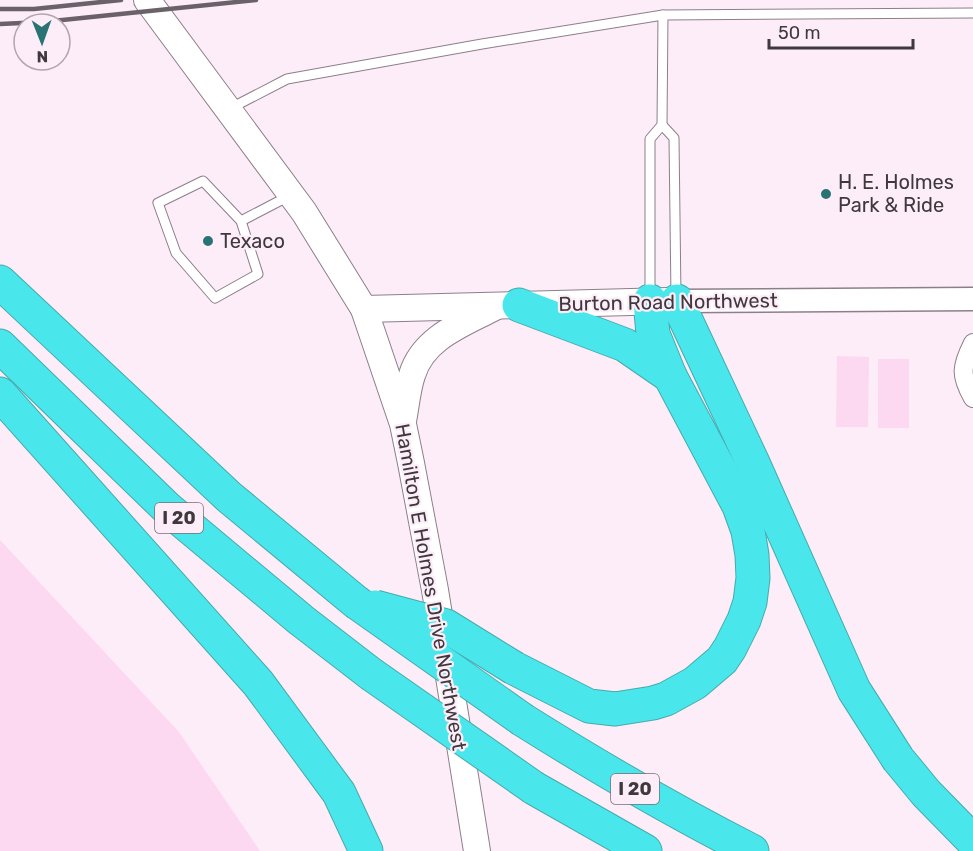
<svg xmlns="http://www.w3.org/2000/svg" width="973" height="851" viewBox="0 0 973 851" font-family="Rubik,sans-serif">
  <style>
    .green { fill: #fdd8f1 }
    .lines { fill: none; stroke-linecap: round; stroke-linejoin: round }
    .service-casing { stroke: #8d7f89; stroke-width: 11 }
    .minor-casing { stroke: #8d7f89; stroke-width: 20 }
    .tertiary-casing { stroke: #8d7f89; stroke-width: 25 }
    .secondary-casing { stroke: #8d7f89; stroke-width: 28 }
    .motorway-casing { stroke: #46aaae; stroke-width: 35 }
    .service { stroke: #fff; stroke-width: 9 }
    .minor { stroke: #fff; stroke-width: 18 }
    .tertiary { stroke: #fff; stroke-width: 22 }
    .secondary { stroke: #fff; stroke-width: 26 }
    .motorway { stroke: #49e7eb; stroke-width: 33 }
    .rail { stroke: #6a6268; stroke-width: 4.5 }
    .motorway-bridge-casing { stroke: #46aaae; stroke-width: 35; stroke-linecap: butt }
    .motorway-bridge { stroke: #49e7eb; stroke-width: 33 }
    .poi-dot { fill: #297375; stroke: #fdedf8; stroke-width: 2 }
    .labels { text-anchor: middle; stroke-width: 4.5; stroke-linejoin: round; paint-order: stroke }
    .shield { fill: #fdedf8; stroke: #786f75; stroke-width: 1.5 }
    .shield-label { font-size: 18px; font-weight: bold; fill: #3f393d }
    .poi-label { font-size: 20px; fill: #3f393d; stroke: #fdedf8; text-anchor: start }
    .street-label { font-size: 20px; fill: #3f393d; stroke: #fdedf8 }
  </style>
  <rect width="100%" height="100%" fill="#fdedf8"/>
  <g class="green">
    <path d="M837 356 869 357 868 427H836Z"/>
    <rect x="878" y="359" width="31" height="69"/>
    <path d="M0 540 179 732 260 851H0Z"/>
  </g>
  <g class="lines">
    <g class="service-casing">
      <g id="service">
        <path d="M231 108 287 79 482 44 663 15"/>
        <path d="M662 125 674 138 676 297"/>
        <path d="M241 221 203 181 158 203 176 253 215 298 258 274 241 221 289 196"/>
        <path d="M650 295V139L662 125 663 15 973 13"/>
      </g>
    </g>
    <g class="minor-casing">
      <path id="minor" d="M973 343C961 367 960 375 973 398"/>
    </g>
    <g class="tertiary-casing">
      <path id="tertiary" d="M677 301 973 299"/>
    </g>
    <g class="secondary-casing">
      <g id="secondary">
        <path d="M147 0 304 212 364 309 403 424 411 463 435 590 477 851"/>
        <path d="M364 309 669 301"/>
        <path d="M403 421C406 406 407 390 412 375 423 338 462 324 493 308"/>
      </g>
    </g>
    <g class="motorway-casing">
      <g id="motorway">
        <path d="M0 282 229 497 356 602"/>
        <path d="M650 301 653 334 670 376"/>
        <path d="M677 301 753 463 854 690 898 759 926 793 973 841"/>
        <path d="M0 346 168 509 301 620 371 674"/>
        <path d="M0 394 258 683 339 793 366 851"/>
        <path d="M514 668 589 706 615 709 653 703 666 699 695 683 722 660 730 648 744 620 750 602 753 578 752 555 748 531 739 506 670 376 625 345 519 305"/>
        <path d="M523 720C598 767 673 811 752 851"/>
        <path d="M534 788 645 851"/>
      </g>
    </g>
    <use href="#service" class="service"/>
    <use href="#minor" class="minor"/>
    <use href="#tertiary" class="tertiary"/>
    <use href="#secondary" class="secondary"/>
    <use href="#motorway" class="motorway"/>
    <g class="rail">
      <path d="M0 9H34L121 0"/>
      <path d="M0 24 43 22 256 0"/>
    </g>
    <g class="motorway-bridge-casing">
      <g id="motorway-bridge">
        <path d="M356 602 523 720"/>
        <path d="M375 607 446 626 514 668"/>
        <path d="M371 674 534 788"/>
      </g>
    </g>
    <use href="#motorway-bridge" class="motorway-bridge"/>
  </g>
  <g class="poi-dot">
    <circle cx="826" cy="194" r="6"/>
    <circle cx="208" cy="241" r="6"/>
  </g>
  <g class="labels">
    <g class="shield">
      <rect x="155" y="503" width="48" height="30" rx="4.5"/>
      <rect x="611" y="774" width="48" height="30" rx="4.5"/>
    </g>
    <g class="shield-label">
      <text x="179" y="524">I 20</text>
      <text x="635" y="795">I 20</text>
    </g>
    <g class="poi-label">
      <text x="838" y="189">H. E. Holmes<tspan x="838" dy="23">Park &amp; Ride</tspan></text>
      <text x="220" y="248">Texaco</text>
    </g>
    <g class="street-label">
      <text transform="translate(668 302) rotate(-1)" y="7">Burton Road Northwest</text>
      <text transform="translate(431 587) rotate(80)" y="7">Hamilton E Holmes Drive Northwest</text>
    </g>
  </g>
  <g transform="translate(42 42) rotate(179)"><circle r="28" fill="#fdedf8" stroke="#b1a5ad" stroke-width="1.5"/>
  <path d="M0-4.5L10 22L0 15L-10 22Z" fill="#297375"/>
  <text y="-9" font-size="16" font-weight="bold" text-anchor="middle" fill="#3f393d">N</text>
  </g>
  <path d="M769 39v9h144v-9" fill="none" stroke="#3f393d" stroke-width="3"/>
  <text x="778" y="39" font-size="18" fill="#3f393d" stroke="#fdedf8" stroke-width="4.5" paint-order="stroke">50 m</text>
</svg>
